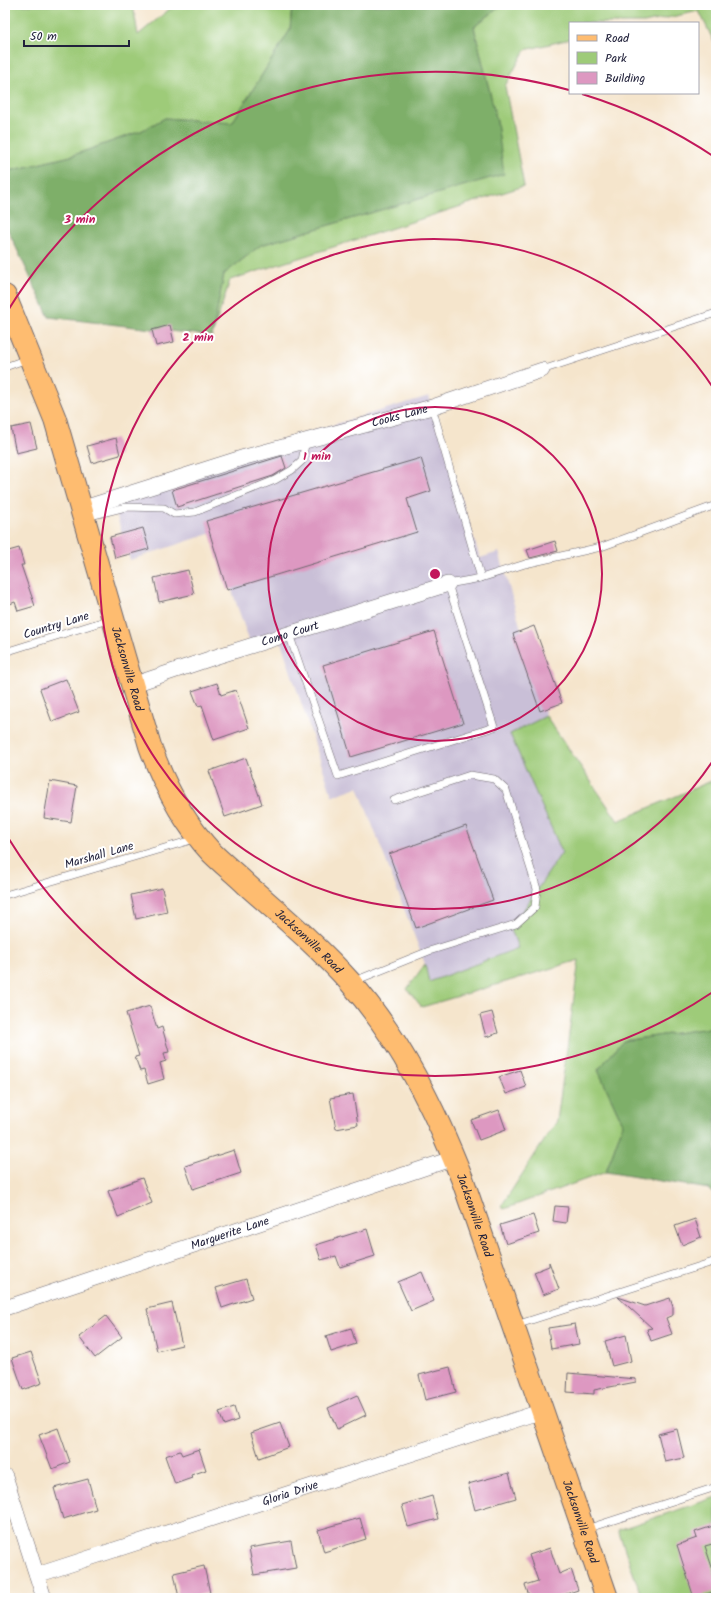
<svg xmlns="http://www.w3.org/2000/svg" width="721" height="1603" viewBox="0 0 721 1603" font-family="Kalam,sans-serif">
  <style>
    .industrial { fill: #c9bfd7 }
    .green { fill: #9ecb79; stroke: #60765a }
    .forest { fill: #7eaf69; stroke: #506852 }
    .building { fill: #dd98c1 }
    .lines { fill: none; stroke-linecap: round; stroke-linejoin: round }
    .service-casing { stroke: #6c666e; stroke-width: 8 }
    .minor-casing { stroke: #6c666e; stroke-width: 16 }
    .primary-casing { stroke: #6c666e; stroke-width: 24 }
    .service { stroke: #fff; stroke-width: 7 }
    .minor { stroke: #fff; stroke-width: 15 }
    .primary { stroke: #febc70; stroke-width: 22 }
    .ring { fill: none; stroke: #c2185b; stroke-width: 2 }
    .labels { text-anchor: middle; stroke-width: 4; stroke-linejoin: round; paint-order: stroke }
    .street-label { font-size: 12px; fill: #22223b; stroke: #fff }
    .centre { fill: #c2185b; stroke: #fff; stroke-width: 2 }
    .ring-label { font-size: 12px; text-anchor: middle; font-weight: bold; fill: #c2185b; stroke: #fff; stroke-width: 4; stroke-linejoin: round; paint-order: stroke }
  </style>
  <rect width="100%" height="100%" fill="#fff"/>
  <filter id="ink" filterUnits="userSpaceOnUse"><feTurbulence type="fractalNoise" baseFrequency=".025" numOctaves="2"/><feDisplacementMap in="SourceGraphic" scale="8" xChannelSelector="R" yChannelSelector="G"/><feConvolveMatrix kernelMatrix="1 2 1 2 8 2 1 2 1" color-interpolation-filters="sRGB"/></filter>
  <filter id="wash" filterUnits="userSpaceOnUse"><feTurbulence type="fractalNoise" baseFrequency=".012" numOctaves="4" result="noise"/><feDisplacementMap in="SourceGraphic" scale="16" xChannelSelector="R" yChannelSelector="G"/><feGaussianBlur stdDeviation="0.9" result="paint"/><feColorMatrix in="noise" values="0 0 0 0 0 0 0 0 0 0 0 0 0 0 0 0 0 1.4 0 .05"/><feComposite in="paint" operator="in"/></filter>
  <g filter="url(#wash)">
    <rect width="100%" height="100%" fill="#f5e5cc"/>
    <path class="industrial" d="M429 396 480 558 499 552 546 716 510 734 562 852 511 929 518 948 429 982 425 964 358 787 332 796 280 639 252 649 212 533 130 560 111 497 220 459Z"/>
    <g class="green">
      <path d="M5 5H133L138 35 172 7 185 5H292L290 30 232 123 165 118 141 131 71 156 5 172Z"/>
      <path d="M502 5H716V46L699 11 644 23H570V39L525 50 505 86 524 186 230 280 212 336 224 274 261 245 503 174 497 122 474 27Z"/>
      <path d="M546 716 618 821 716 779V1027L623 1041 598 1070 623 1124 606 1172 504 1209 502 1205 557 1121 579 960 422 1007 407 989 425 964 429 982 518 948 511 929 562 852 510 734Z"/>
      <path d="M716 1497V1598H642L618 1530Z"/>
    </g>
    <g class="forest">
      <path d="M292 5H502L474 27 497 122 504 174 261 245 224 274 212 336 49 317 5 224V172L71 156 141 131 165 118 232 123 290 30Z"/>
      <path d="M716 1027V1196L709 1189 606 1172 623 1124 598 1070 623 1041Z"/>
    </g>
    <g id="blocks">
      <g class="building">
        <path d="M170 325 174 342 156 346 152 330Z"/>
        <path d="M31 424 37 448 16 453 11 428Z"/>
        <path d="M116 438 120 455 92 463 87 446Z"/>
        <path d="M282 456 286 468 273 476 177 507 172 490Z"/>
        <path d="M421 458 431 491 407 499 417 532 227 590 206 521Z"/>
        <path d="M143 528 149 549 115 558 110 537Z"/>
        <path d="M555 541 558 551 530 558 527 550Z"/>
        <path d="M19 548 24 565H21L35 606 18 611 15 602 7 605 5 598V552Z"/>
        <path d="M188 570 194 594 159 602 154 578Z"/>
        <path d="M534 626 562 703 540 711 513 634Z"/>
        <path d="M434 631 463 723 351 757 323 665Z"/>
        <path d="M66 679 79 712 52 722 40 689Z"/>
        <path d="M217 683 221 695 236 690 249 728 214 740 202 705 198 706 192 691Z"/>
        <path d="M246 758 262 804 225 817 209 771Z"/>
        <path d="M50 781 77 786 71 822 44 818Z"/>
        <path d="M466 826 493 900 416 928 389 854Z"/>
        <path d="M162 888 167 912 136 919 131 895Z"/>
        <path d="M150 1006 157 1029 162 1027 169 1052 164 1053 166 1061 160 1063 164 1079 148 1084 144 1070 140 1071 135 1057 139 1056 126 1013Z"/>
        <path d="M492 1012 498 1033 486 1037 480 1015Z"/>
        <path d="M520 1070 526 1087 506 1094 499 1077Z"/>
        <path d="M353 1094 358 1125 336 1129 330 1098Z"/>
        <path d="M499 1110 506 1130 479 1140 471 1120Z"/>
        <path d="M234 1150 241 1173 193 1189 185 1166Z"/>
        <path d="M142 1178 152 1203 118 1217 108 1191Z"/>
        <path d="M555 1206 568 1207 566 1223 553 1221Z"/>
        <path d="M533 1215 539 1233 506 1244 500 1225Z"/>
        <path d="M695 1219 701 1237 682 1245 675 1226Z"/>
        <path d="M367 1229 375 1256 340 1267 336 1256 321 1260 316 1245Z"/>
        <path d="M549 1262 559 1289 543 1295 534 1272 549 1266Z"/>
        <path d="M422 1272 434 1301 411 1311 398 1282Z"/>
        <path d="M246 1279 252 1298 222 1308 216 1288Z"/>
        <path d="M618 1297 645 1306 670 1298 673 1307V1315L666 1318 672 1334 651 1341 647 1329 652 1328Z"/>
        <path d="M172 1303 182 1345 157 1351 147 1309Z"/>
        <path d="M106 1316 122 1337 95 1358 79 1337Z"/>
        <path d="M575 1324 579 1344 551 1349 548 1328Z"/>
        <path d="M351 1328 356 1344 331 1352 326 1336Z"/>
        <path d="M626 1335 631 1361 612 1366 605 1341Z"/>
        <path d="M31 1352 42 1383 23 1390 12 1358Z"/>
        <path d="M450 1367 456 1392 425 1400 419 1375Z"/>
        <path d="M568 1373 636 1379V1382L594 1390V1394L567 1392Z"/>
        <path d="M357 1395 366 1415 337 1429 328 1408Z"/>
        <path d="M234 1407 238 1420 224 1425 219 1412Z"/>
        <path d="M280 1423 289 1447 259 1458 251 1433Z"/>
        <path d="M58 1428 70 1462 52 1469 39 1435Z"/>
        <path d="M677 1429 684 1458 665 1462 658 1434Z"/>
        <path d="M199 1449 206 1470 191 1475 192 1478 175 1484 165 1456 180 1451 182 1455Z"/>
        <path d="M509 1473 516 1498 475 1510 468 1484Z"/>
        <path d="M88 1479 96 1509 63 1519 54 1488Z"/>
        <path d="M432 1496 438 1519 408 1527 402 1505Z"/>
        <path d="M360 1518 366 1539 324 1552 318 1530Z"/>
        <path d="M716 1525V1543L705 1546 716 1579V1591L694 1598 677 1545 697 1538 695 1532Z"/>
        <path d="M291 1541 296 1568 254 1575 249 1548Z"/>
        <path d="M550 1548 559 1574 571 1569 578 1590 554 1598H530L525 1585 538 1581 529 1555Z"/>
        <path d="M204 1566 210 1593 179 1598 174 1573Z"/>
      </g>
    </g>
  </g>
  <g filter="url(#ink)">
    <use href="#blocks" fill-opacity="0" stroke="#6c666e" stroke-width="1"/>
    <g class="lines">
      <g class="service-casing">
        <g id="service">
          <path d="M5 367 27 359"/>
          <path d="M542 370 716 313"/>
          <path d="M432 407 481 578"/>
          <path d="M86 517 126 507 164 508 174 514 195 512 275 480 292 470 302 461 306 439"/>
          <path d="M289 634 338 776 494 727 448 584 481 578 525 564 601 547 716 505"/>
          <path d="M5 652 111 619"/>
          <path d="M5 895 195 839"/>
          <path d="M352 982 429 951 516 924 535 907 537 889 506 790 494 779 470 775 394 800"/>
          <path d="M516 1325 716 1261"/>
          <path d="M586 1529 716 1487"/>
        </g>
      </g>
      <g class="minor-casing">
        <g id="minor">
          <path id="s1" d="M81 509 245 457 432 407 542 370"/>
          <path id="s2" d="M132 685 218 656 448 584"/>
          <path id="s3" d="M5 1308 454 1158"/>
          <path d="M5 1476 44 1598"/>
          <path id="s4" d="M37 1575 543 1411"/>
        </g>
      </g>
      <g class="primary-casing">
        <g id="primary">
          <path id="s5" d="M5 296 55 419 150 746C164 785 183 822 212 853 223 864 236 874 247 885 282 916 319 947 350 982 401 1040 435 1110 463 1181L607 1598"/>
        </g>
      </g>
      <use href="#service" class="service"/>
      <use href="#minor" class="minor"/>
      <use href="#primary" class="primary"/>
    </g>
  </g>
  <g class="ring">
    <circle cx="435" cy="574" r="167"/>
    <path d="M716 756A335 335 0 1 1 716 392"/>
    <path d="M716 990A502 502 0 0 1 7 836M7 312A502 502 0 0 1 569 90M582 94A502 502 0 0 1 716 158"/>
  </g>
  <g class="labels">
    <g class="street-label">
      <text dy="4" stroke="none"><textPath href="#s1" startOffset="332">Cooks Lane</textPath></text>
      <text transform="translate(56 625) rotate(-17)" y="4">Country Lane</text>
      <text dy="4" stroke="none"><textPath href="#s2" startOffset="166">Como Court</textPath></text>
      <text dy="4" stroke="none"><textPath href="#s5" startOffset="393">Jacksonville Road</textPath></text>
      <text transform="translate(99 855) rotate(-16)" y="4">Marshall Lane</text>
      <text dy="4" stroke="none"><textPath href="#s5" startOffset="729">Jacksonville Road</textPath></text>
      <text dy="4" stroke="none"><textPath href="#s5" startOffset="1053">Jacksonville Road</textPath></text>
      <text dy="4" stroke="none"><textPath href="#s3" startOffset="237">Marguerite Lane</textPath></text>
      <text dy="4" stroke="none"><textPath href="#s4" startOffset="266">Gloria Drive</textPath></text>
      <text dy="4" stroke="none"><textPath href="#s5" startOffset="1377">Jacksonville Road</textPath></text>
    </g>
  </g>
  <circle cx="435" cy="574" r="6" class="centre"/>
  <g class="ring-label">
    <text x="80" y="223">3 min</text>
    <text x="198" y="341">2 min</text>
    <text x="317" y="460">1 min</text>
  </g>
  <rect width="721" height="1603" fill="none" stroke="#fff" stroke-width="20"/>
  <rect x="569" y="22" width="130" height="72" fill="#ffffff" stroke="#a7a7b1"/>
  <rect x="577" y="35" width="20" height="6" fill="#febc70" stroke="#a7a7b1"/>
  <text x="605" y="42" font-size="12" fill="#22223b">Road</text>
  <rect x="577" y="52" width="20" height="12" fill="#9ecb79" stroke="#a7a7b1"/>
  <text x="605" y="62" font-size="12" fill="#22223b">Park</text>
  <rect x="577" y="72" width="20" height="12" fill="#dd98c1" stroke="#a7a7b1"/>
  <text x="605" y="82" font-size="12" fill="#22223b">Building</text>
  <path d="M24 40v6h105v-6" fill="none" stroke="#22223b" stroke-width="2"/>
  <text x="30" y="40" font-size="12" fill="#22223b" stroke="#ffffff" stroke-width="3" paint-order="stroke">50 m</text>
</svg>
